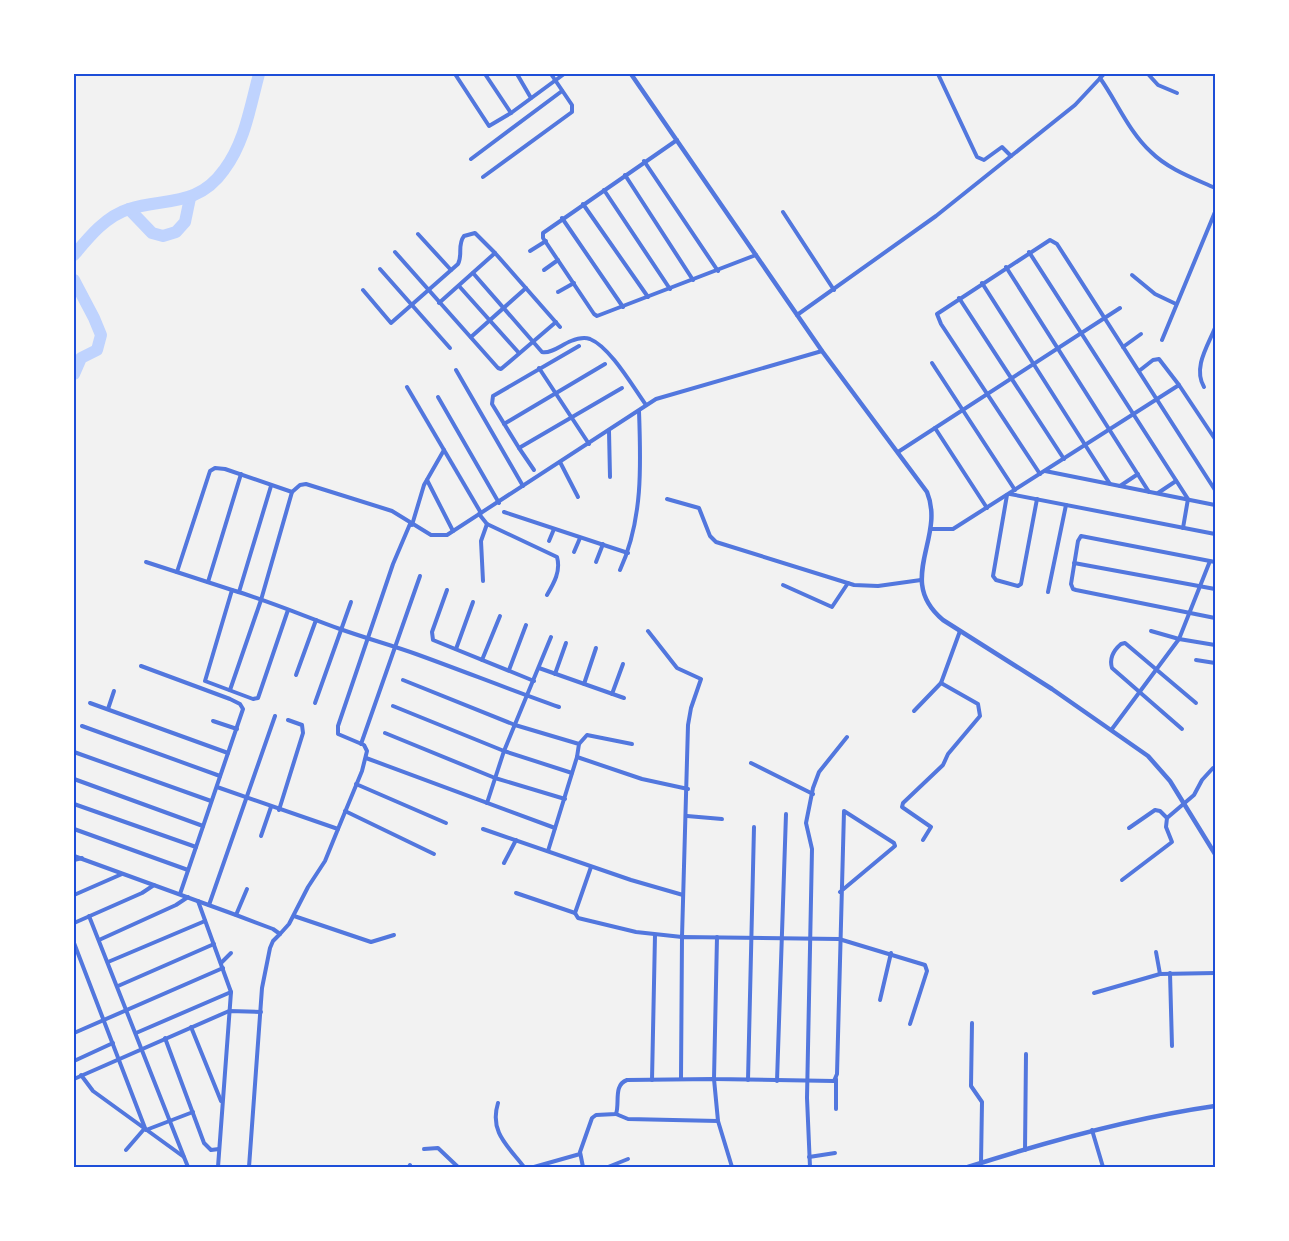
<svg xmlns="http://www.w3.org/2000/svg" width="1289" height="1241" viewBox="0 0 1289 1241" font-family="Quicksand,sans-serif">
  <style>
    .lines { fill: none; stroke-linecap: round; stroke-linejoin: round }
    .river { stroke: #bfd3fe; stroke-width: 12 }
    .minor { stroke: #5277de; stroke-width: 4 }
    .tertiary { stroke: #5277de; stroke-width: 4.5 }
    .neatline { fill: none; stroke: #1d4ed8; stroke-width: 2 }
  </style>
  <rect width="100%" height="100%" fill="#f2f2f2"/>
  <g class="lines">
    <g class="river">
      <path d="M129 209 152 233 163 236 176 232 185 222 190 198"/>
      <path d="M74 255C89 237 106 216 129 209 165 198 198 207 224 170 245 142 250 107 259 74"/>
      <path d="M74 280 94 318 101 335 97 350 81 358 74 374"/>
    </g>
    <g class="minor">
      <path d="M455 74 489 126 511 113 564 74"/>
      <path d="M485 74 511 113"/>
      <path d="M517 74 531 98"/>
      <path d="M938 74 977 157 984 160 1002 147 1011 156"/>
      <path d="M1148 74 1158 85 1177 93"/>
      <path d="M1100 78C1117 102 1129 132 1151 152 1168 169 1193 178 1215 188"/>
      <path d="M677 140 543 233V238L594 314 597 316 756 255"/>
      <path d="M471 159 562 91"/>
      <path d="M644 161 718 271"/>
      <path d="M625 175 693 280"/>
      <path d="M483 177 572 112V105L551 74"/>
      <path d="M604 190 670 289"/>
      <path d="M583 204 648 297"/>
      <path d="M783 212 834 290"/>
      <path d="M562 218 623 307"/>
      <path d="M418 234 451 270"/>
      <path d="M530 251 546 241"/>
      <path d="M395 252 498 368 501 369 556 322"/>
      <path d="M1029 252 1188 499 1183 528"/>
      <path d="M1006 267 1149 492"/>
      <path d="M380 269 450 348"/>
      <path d="M544 270 558 260"/>
      <path d="M473 273 542 352C551 354 561 345 571 341 576 339 584 337 590 339 610 347 633 387 646 405"/>
      <path d="M1132 275 1155 294 1176 304"/>
      <path d="M982 283 1110 484"/>
      <path d="M459 286 519 353"/>
      <path d="M363 290 391 323 458 264C463 255 457 245 464 236L475 233 495 253"/>
      <path d="M558 292 574 283"/>
      <path d="M959 298 1064 459"/>
      <path d="M439 303 495 253 560 327"/>
      <path d="M797 315 936 216 1075 105 1104 74"/>
      <path d="M471 337 526 288"/>
      <path d="M1162 340 1215 212"/>
      <path d="M1123 347 1141 334"/>
      <path d="M932 363 1015 490"/>
      <path d="M539 368 589 444"/>
      <path d="M456 370 523 486"/>
      <path d="M1139 371 1153 360 1159 359 1179 385"/>
      <path d="M407 387 481 513"/>
      <path d="M1204 387C1193 368 1207 347 1215 328"/>
      <path d="M438 397 499 503"/>
      <path d="M504 424 605 364"/>
      <path d="M935 428 987 508"/>
      <path d="M609 431 610 477"/>
      <path d="M519 448 492 404 493 396 579 346"/>
      <path d="M898 452 1120 308"/>
      <path d="M560 462 578 497"/>
      <path d="M534 470 519 448 622 388"/>
      <path d="M1045 471 1215 505"/>
      <path d="M1040 474 941 324 937 314 1050 240 1057 244 1215 490"/>
      <path d="M427 480 453 531"/>
      <path d="M1120 486 1138 474"/>
      <path d="M1158 493 1176 481"/>
      <path d="M1010 494 1215 534"/>
      <path d="M1007 495 993 576 996 580 1018 586 1021 584 1037 499"/>
      <path d="M667 499 699 508 710 536 716 542 854 585 878 586 921 580"/>
      <path d="M504 512 628 553"/>
      <path d="M479 514 487 524 557 557C561 571 554 583 547 595"/>
      <path d="M412 525 424 485 444 450"/>
      <path d="M931 529H953L1179 385 1215 439"/>
      <path d="M549 541 554 529"/>
      <path d="M574 552 580 538"/>
      <path d="M146 562 232 590"/>
      <path d="M596 562 603 544"/>
      <path d="M1215 562 1081 536 1078 541 1071 584 1073 589 1076 590 1215 618"/>
      <path d="M1074 563 1215 589"/>
      <path d="M620 570C643 520 641 465 639 411"/>
      <path d="M177 572 210 471 215 468 225 469 292 492"/>
      <path d="M483 581 481 541 487 524"/>
      <path d="M208 582 241 474"/>
      <path d="M783 585 832 607 848 583"/>
      <path d="M447 590 432 632 433 640 534 681"/>
      <path d="M239 592 271 486"/>
      <path d="M1048 592 1066 505"/>
      <path d="M288 610 258 698 253 699 205 681 232 590C269 601 304 616 340 629 365 638 391 645 416 654 463 671 511 690 559 707"/>
      <path d="M1151 631 1179 639 1215 645"/>
      <path d="M456 649 473 602"/>
      <path d="M482 660 500 616"/>
      <path d="M1196 660 1215 663"/>
      <path d="M141 666 230 699 240 704 243 709 180 894"/>
      <path d="M539 668 624 698"/>
      <path d="M509 670 526 625"/>
      <path d="M555 674 566 643"/>
      <path d="M296 675 316 620"/>
      <path d="M403 680 515 725 579 744 577 757 548 851"/>
      <path d="M584 684 596 648"/>
      <path d="M230 690 261 600 292 492 300 485 306 484 392 511 431 535H447L656 399 822 351"/>
      <path d="M612 694 623 664"/>
      <path d="M90 703 228 753"/>
      <path d="M315 703 351 602"/>
      <path d="M393 706 504 751 572 773"/>
      <path d="M108 709 114 691"/>
      <path d="M914 711 941 683 960 631"/>
      <path d="M213 721 237 729"/>
      <path d="M82 726 220 776"/>
      <path d="M1112 729 1179 639 1210 561"/>
      <path d="M1182 729 1112 668C1109 658 1114 650 1121 644L1125 643 1196 703"/>
      <path d="M385 733 495 778 565 799"/>
      <path d="M361 744 420 576"/>
      <path d="M579 744 587 735 632 744"/>
      <path d="M74 752 211 801"/>
      <path d="M577 757 642 779 688 789"/>
      <path d="M366 758 555 828"/>
      <path d="M751 763 813 794"/>
      <path d="M74 779 203 826"/>
      <path d="M356 784 446 823"/>
      <path d="M217 787 338 829 325 861 308 887 289 924 280 934"/>
      <path d="M487 803 504 751 551 637"/>
      <path d="M74 804 196 847"/>
      <path d="M279 810 303 733 302 725 288 720"/>
      <path d="M345 811 434 854"/>
      <path d="M687 816 722 819"/>
      <path d="M1129 828 1155 810 1160 811 1167 818"/>
      <path d="M74 829 188 870"/>
      <path d="M338 829 362 771 367 751 364 745 338 734V726L393 564 410 524"/>
      <path d="M483 829 631 880 683 895"/>
      <path d="M261 836 271 807"/>
      <path d="M923 840 931 827 902 807 903 803 943 765 948 754 980 716 978 704 941 683"/>
      <path d="M74 856 236 915 273 929 280 934 273 941 270 948 262 988 249 1167"/>
      <path d="M74 860 82 858"/>
      <path d="M504 863 516 840"/>
      <path d="M591 867 575 913 578 918 636 932 682 937 688 725 691 708 701 679 677 668 648 631"/>
      <path d="M1122 880 1172 842 1166 827 1167 818 1194 795 1202 780 1213 768"/>
      <path d="M516 893 575 913"/>
      <path d="M74 895 122 874"/>
      <path d="M198 901 231 992 218 1167"/>
      <path d="M209 905 275 716"/>
      <path d="M236 915 247 889"/>
      <path d="M89 916 184 1157"/>
      <path d="M294 916 371 942 394 935"/>
      <path d="M74 923 142 893 154 885"/>
      <path d="M717 937 714 1079 834 1081 837 1074 844 811 894 843 895 846 840 892"/>
      <path d="M99 940 176 905 188 897"/>
      <path d="M74 943 145 1128 126 1150"/>
      <path d="M1156 952 1160 974"/>
      <path d="M108 962 205 921"/>
      <path d="M221 963 231 953"/>
      <path d="M1170 973 1172 1046"/>
      <path d="M118 986 214 944"/>
      <path d="M1094 993 1160 974 1215 973"/>
      <path d="M880 1000 891 953"/>
      <path d="M972 1023 971 1086 982 1102 981 1163"/>
      <path d="M191 1027 221 1101"/>
      <path d="M74 1033 223 968"/>
      <path d="M136 1033 231 992"/>
      <path d="M165 1038 204 1143 211 1150 219 1149"/>
      <path d="M74 1061 113 1043"/>
      <path d="M81 1075 93 1091 184 1157 188 1167"/>
      <path d="M74 1079 229 1011 261 1012"/>
      <path d="M681 1079 682 937 839 939 925 965 927 971 910 1024"/>
      <path d="M836 1079V1109"/>
      <path d="M652 1080 655 935"/>
      <path d="M748 1080 754 827"/>
      <path d="M777 1081 786 814"/>
      <path d="M498 1103C489 1132 508 1146 524 1167"/>
      <path d="M616 1114 628 1119 718 1121"/>
      <path d="M146 1130 193 1112"/>
      <path d="M1092 1130 1103 1167"/>
      <path d="M424 1149 438 1148 458 1167"/>
      <path d="M1025 1150 1026 1054"/>
      <path d="M809 1157 835 1153"/>
      <path d="M409 1167 410 1165"/>
      <path d="M534 1167 580 1154"/>
      <path d="M583 1167 580 1152 592 1118 596 1115 616 1114C620 1103 613 1085 627 1080L714 1079 718 1121 732 1167"/>
      <path d="M608 1167 628 1159"/>
      <path d="M810 1167 807 1098 812 849 806 823 813 788 819 772 847 737"/>
    </g>
    <g class="tertiary">
      <path d="M631 74 822 351 927 492C946 538 895 580 943 620L1052 689 1148 756 1170 781 1215 854"/>
      <path d="M968 1167C1049 1141 1131 1118 1215 1106"/>
    </g>
  </g>
  <rect width="1289" height="1241" fill="none" stroke="#ffffff" stroke-width="150"/>
  <rect x="75" y="75" width="1139" height="1091" class="neatline"/>
</svg>
